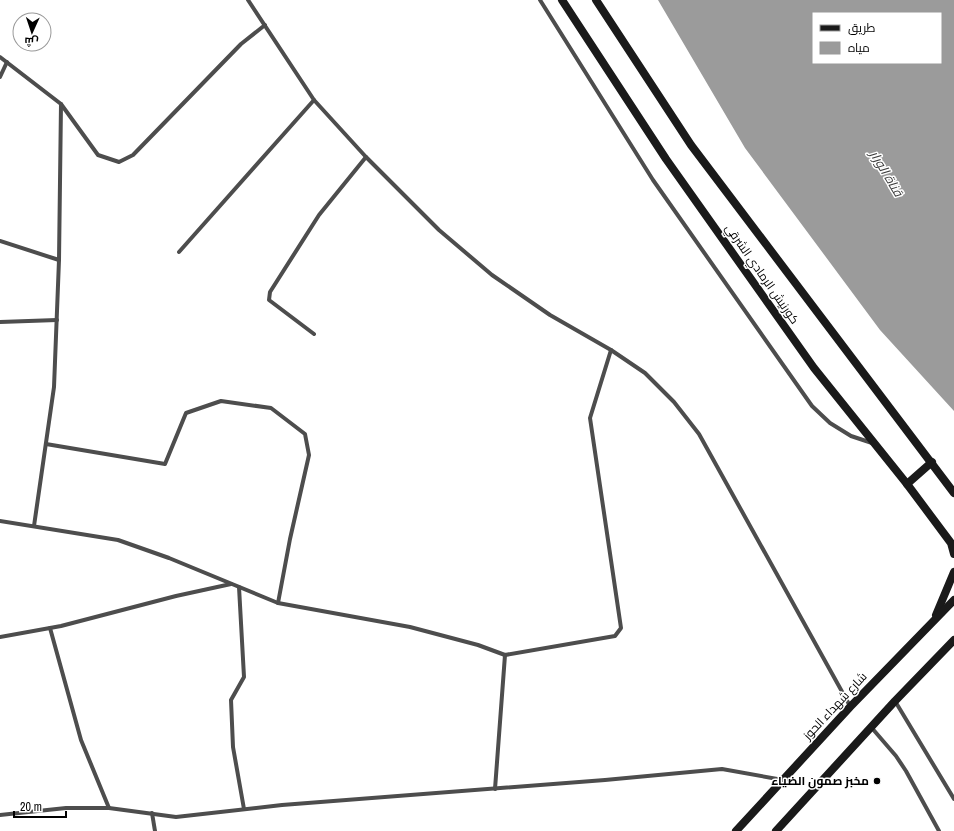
<svg xmlns="http://www.w3.org/2000/svg" width="954" height="831" viewBox="0 0 954 831" font-family="'Archivo Narrow',Cairo,sans-serif">
  <style>
    .water { fill: #9b9b9b; fill-rule: evenodd }
    .lines { fill: none; stroke-linecap: round; stroke-linejoin: round }
    .minor { stroke: #4d4d4d; stroke-width: 4 }
    .secondary { stroke: #1a1a1a; stroke-width: 8 }
    .poi-dot { fill: #000; stroke: #fff; stroke-width: 1.5 }
    .labels { text-anchor: middle; stroke-width: 3; stroke-linejoin: round; paint-order: stroke }
    .street-label { font-size: 12px; fill: #000; stroke: #fff }
    .poi-label { font-size: 12px; font-weight: bold; fill: #000; stroke: #fff; text-anchor: end }
    .water-label { font-size: 13px; font-style: italic; fill: #3c3c3c; stroke: #fff }
  </style>
  <rect width="100%" height="100%" fill="#fff"/>
  <path class="water" d="M658 0H954V411L880 330 745 148ZM813 13H941V63H813Z"/>
  <g class="lines">
    <g class="minor">
      <path d="M248 0 314 100 366 157 439 230 492 275 550 315 611 350 645 373 674 402 699 434 850 706"/>
      <path d="M540 0 653 180 812 406 830 423 851 436 872 443"/>
      <path d="M0 57 61 104 98 155 119 162 133 155 241 44 265 25"/>
      <path d="M0 77 7 62"/>
      <path d="M0 241 59 260"/>
      <path d="M179 252 314 100"/>
      <path d="M0 322 57 320"/>
      <path d="M314 334 269 300 270 292 319 215 366 157"/>
      <path d="M46 444 165 464 186 413 221 401 271 408 305 434 309 455 290 539 278 603"/>
      <path d="M0 521 118 540 169 558 278 603 410 627 478 645 505 655 615 636 621 628 590 418 611 350"/>
      <path d="M34 526 54 387 59 260 61 104"/>
      <path d="M239 587 244 677 231 700 233 747 244 809"/>
      <path d="M50 628 81 740 109 808"/>
      <path d="M0 637 61 626 176 596 231 584"/>
      <path d="M895 701 954 799"/>
      <path d="M871 727 896 756 906 771 939 831"/>
      <path d="M495 789 505 655"/>
      <path d="M152 813 155 831"/>
      <path d="M0 815 66 808H109L176 817 282 805 605 780 722 769 783 780"/>
    </g>
    <g class="secondary">
      <path d="M562 0 666 159 814 368 907 484 951 543 954 554"/>
      <path d="M596 0 691 145 954 493"/>
      <path d="M907 484 932 462"/>
      <path d="M936 615 954 572"/>
      <path d="M736 831 850 707 954 600"/>
      <path d="M776 831 895 701 954 640"/>
    </g>
  </g>
  <circle class="poi-dot" cx="877" cy="781" r="4"/>
  <g class="labels">
    <g class="street-label">
      <text transform="translate(762 274) rotate(55)" y="4">كورنيش الرمادي الشرقي</text>
      <text transform="translate(835 706) rotate(-47)" y="4">شارع شهداء الحوز</text>
    </g>
    <g class="poi-label">
      <text x="869" y="785">مخبز صمون الضياء</text>
    </g>
    <g class="water-label">
      <text transform="translate(887 173) rotate(59)" y="5">قناة الورار</text>
    </g>
  </g>
  <rect x="812" y="12" width="130" height="52" fill="#ffffff" stroke="#999999"/>
  <rect x="820" y="25" width="20" height="6" fill="#1a1a1a" stroke="#999999"/>
  <text x="848" y="32" font-size="12" fill="#000000">طريق</text>
  <rect x="820" y="42" width="20" height="12" fill="#9b9b9b" stroke="#999999"/>
  <text x="848" y="52" font-size="12" fill="#000000">مياه</text>
  <g transform="translate(32 32) rotate(183)"><circle r="19" fill="#ffffff" stroke="#999999"/>
  <path d="M0-3L7 15L0 10L-7 15Z" fill="#000000"/>
  <text y="-6" font-size="11" font-weight="bold" text-anchor="middle" fill="#000000">ش</text>
  </g>
  <path d="M14 811v6h52v-6" fill="none" stroke="#000000" stroke-width="2"/>
  <text x="20" y="811" font-size="12" fill="#000000" stroke="#ffffff" stroke-width="3" paint-order="stroke">20 m</text>
</svg>
